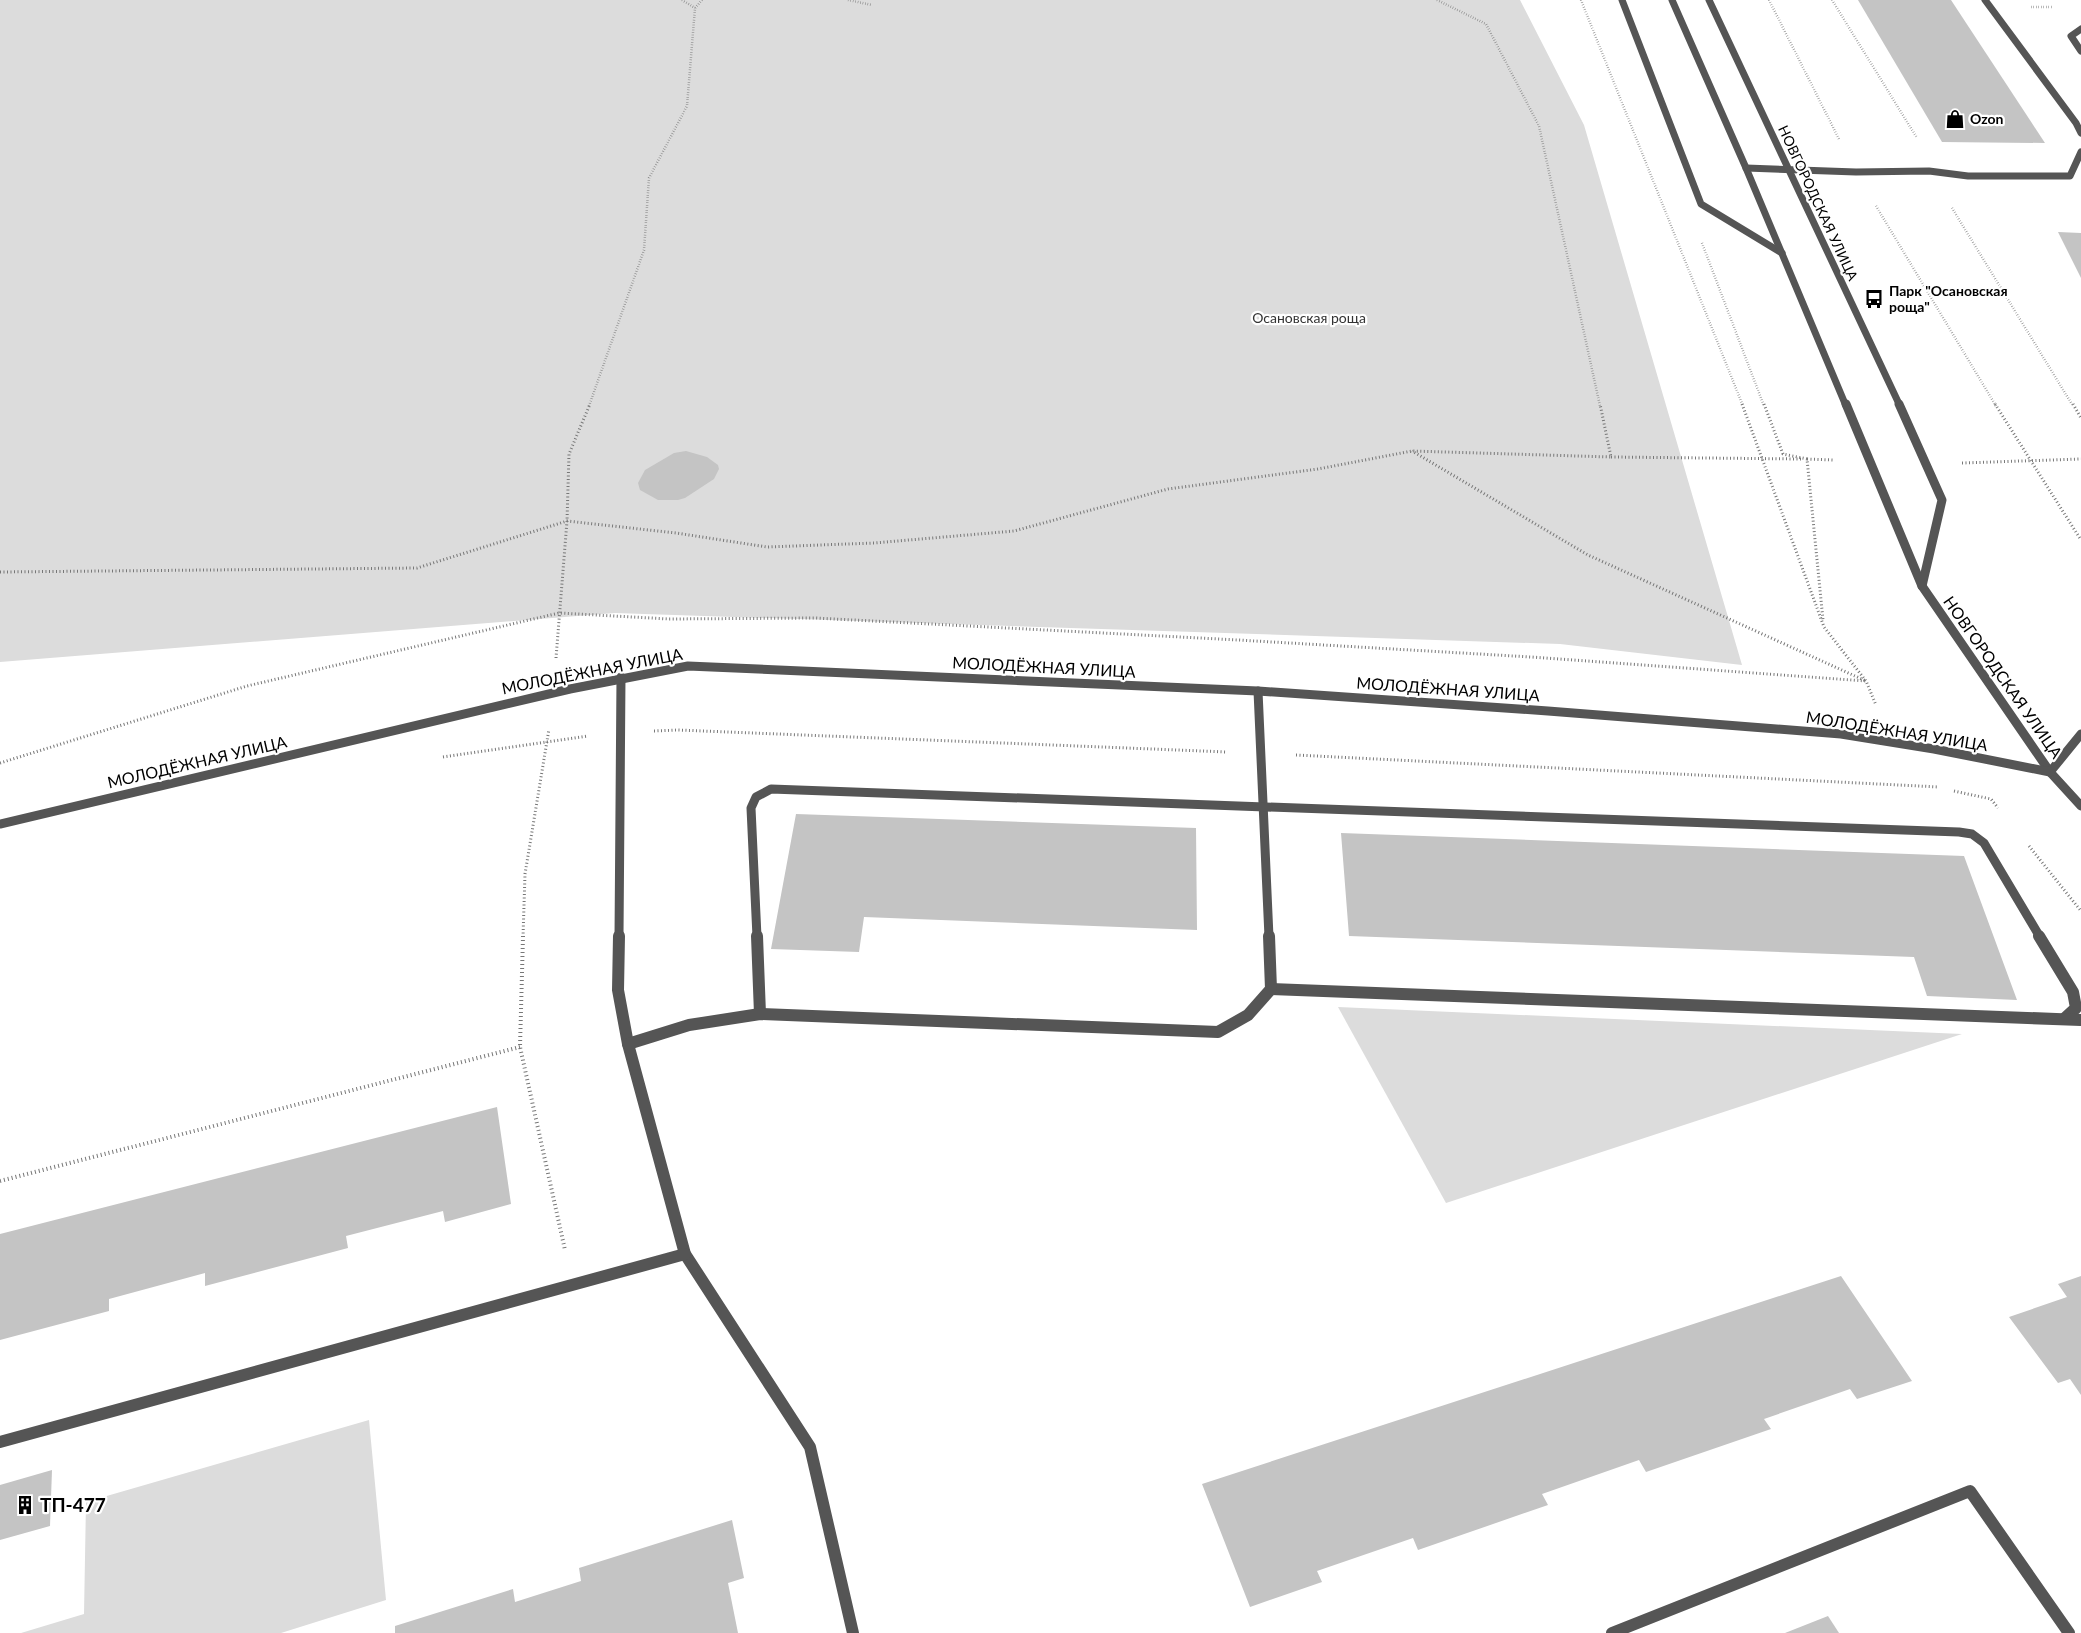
<svg xmlns="http://www.w3.org/2000/svg" width="2081" height="1633" viewBox="0 0 2081 1633" font-family="Lato,sans-serif">
  <style>
    .green { fill: #dcdcdc }
    .building { fill: #c4c4c4 }
    .lines { fill: none; stroke-linecap: round; stroke-linejoin: round }
    .path-far2 { stroke: #777; stroke-width: 2.5; stroke-dasharray: 0.5 2; stroke-linecap: butt }
    .path-far1 { stroke: #777; stroke-width: 3; stroke-dasharray: 1 2.5; stroke-linecap: butt }
    .path { stroke: #777; stroke-width: 4; stroke-dasharray: 1 3; stroke-linecap: butt }
    .service-far2 { stroke: #555; stroke-width: 7 }
    .service-far1 { stroke: #555; stroke-width: 9 }
    .service { stroke: #555; stroke-width: 12 }
    .minor-far1 { stroke: #555; stroke-width: 7 }
    .minor { stroke: #555; stroke-width: 9 }
    .labels { text-anchor: middle; stroke-width: 4.5; stroke-linejoin: round; paint-order: stroke }
    .far-poi-label { font-size: 14px; font-weight: bold; fill: #000; stroke: #fff; text-anchor: start }
    .far-street-label { font-size: 14px; fill: #000; stroke: #fff }
    .far-park-label { font-size: 14px; fill: #333; stroke: #fff }
    .street-label { font-size: 16px; fill: #000; stroke: #fff }
    .near-poi-label { font-size: 19px; font-weight: bold; fill: #000; stroke: #fff; text-anchor: start }
  </style>
  <rect width="100%" height="100%" fill="#fff"/>
  <g class="green">
    <path d="M0 0H1520L1584 125 1742 665 1560 644 615 613 0 662Z"/>
    <path d="M1338 1007 1962 1034 1446 1203Z"/>
    <path d="M369 1420 386 1600 281 1633H21L84 1614 86 1502Z"/>
  </g>
  <g class="building">
    <path d="M1858 0H1951L2045 143 1942 142Z"/>
    <path d="M2058 232 2081 233V278Z"/>
    <path d="M686 451 707 457 718 465 719 469 714 479 685 498 678 500H658L640 490 638 483 645 470 674 453Z"/>
    <path d="M796 814 1196 828 1197 930 864 917 859 952 771 949Z"/>
    <path d="M1341 833 1964 856 2017 1000 1927 996 1914 957 1349 936Z"/>
    <path d="M497 1107 511 1204 445 1222 443 1211 346 1236 348 1248 205 1286V1273L109 1299V1311L0 1340V1234Z"/>
    <path d="M1841 1276 1912 1381 1857 1399 1850 1389 1764 1419 1771 1429 1646 1472 1639 1460 1542 1494 1548 1505 1418 1550 1413 1538 1317 1571 1322 1582 1250 1607 1202 1484Z"/>
    <path d="M2081 1276V1395L2070 1379 2058 1383 2009 1317 2067 1297 2058 1284Z"/>
    <path d="M52 1470 50 1526 0 1540V1485Z"/>
    <path d="M732 1520 744 1578 728 1583 738 1633H395V1626L513 1589 515 1602 581 1581 579 1568Z"/>
    <path d="M1828 1616 1839 1633H1785Z"/>
  </g>
  <g class="lines">
    <g class="path-far2">
      <path d="M682 0 695 8"/>
      <path d="M848 0 872 5"/>
      <path d="M1437 0 1486 24 1539 126 1600 406"/>
      <path d="M1581 0 1743 406"/>
      <path d="M1769 0 1839 139"/>
      <path d="M1832 0 1917 138"/>
      <path d="M2031 7H2053"/>
      <path d="M1876 206 1996 406"/>
      <path d="M1952 208 2073 406"/>
      <path d="M1702 243 1764 406"/>
      <path d="M589 406 644 250 649 178 687 106 695 8 702 0"/>
    </g>
    <g class="path-far1">
      <path d="M1742 404 1824 627 1866 681 1876 705"/>
      <path d="M1764 404 1783 454 1807 459 1823 620"/>
      <path d="M1995 404 2081 540"/>
      <path d="M2073 404 2081 418"/>
      <path d="M1611 457 1801 459"/>
      <path d="M1807 459 1833 460"/>
      <path d="M1962 463 2081 459"/>
      <path d="M0 572 417 568 567 521 676 533 767 547 874 543 1014 531 1168 489 1318 469 1412 451 1611 457 1600 404"/>
      <path d="M556 658 567 521 569 454 590 404"/>
      <path d="M654 731 678 730 1227 752"/>
      <path d="M1296 755 1939 787"/>
      <path d="M443 757 588 736"/>
      <path d="M0 763 247 686 559 613 669 619 815 618 1238 640 1531 657 1866 681 1588 555 1412 451"/>
      <path d="M1954 791 1991 799 1998 808"/>
      <path d="M2029 846 2081 911"/>
      <path d="M523 937 525 874 549 729"/>
    </g>
    <g class="path">
      <path d="M523 936 520 1047 565 1250"/>
      <path d="M0 1181 520 1047"/>
    </g>
    <g class="service-far2">
      <path d="M1622 0 1701 204 1782 253"/>
      <path d="M1985 0 2076 123 2081 133"/>
      <path d="M2081 29 2071 36 2081 51"/>
      <path d="M1746 168 1856 172 1929 171 1968 176H2070L2081 152"/>
    </g>
    <g class="service-far1">
      <path d="M1258 691 1269 937"/>
      <path d="M619 937 621 677"/>
      <path d="M757 937 751 808 756 797 771 789 1959 832 1972 834 1984 843 2040 937"/>
    </g>
    <g class="service">
      <path d="M619 936 618 990 628 1044 685 1254 810 1447 853 1633"/>
      <path d="M757 936 760 1014"/>
      <path d="M2039 936 2073 992 2076 1008 2064 1019"/>
      <path d="M1271 989 2081 1020"/>
      <path d="M628 1044 689 1025 760 1014 1218 1032 1248 1015 1271 989 1269 936"/>
      <path d="M0 1442 685 1254"/>
      <path d="M1612 1633 1970 1491 2069 1633"/>
    </g>
    <g class="minor-far1">
      <path d="M1672 0 1746 168 1846 406"/>
      <path d="M1709 0 1900 406"/>
    </g>
    <g class="minor">
      <path d="M1846 404 1922 586 2050 772 2081 806"/>
      <path d="M1899 404 1942 500 1922 586"/>
      <path d="M2050 772 2081 734"/>
      <path d="M0 824 570 689 688 666 1258 691 1548 711 1841 734 1934 749 2050 772"/>
    </g>
  </g>
  <defs>
    <g id="shop-bare" transform="scale(1.5)"><path d="M-5-2.5h2.3a2.7 3.5 0 0 1 5.4 0H5L5.5 6h-11ZM-1.5-2.5h3a1.5 2.3 0 0 0-3 0Z" fill="#000" stroke="#fff" stroke-width="2.5" paint-order="stroke"/></g>
    <g id="bus-bare" transform="scale(1.5)"><path d="M-5-6H5V4H4V6H2V4H-2V6H-4V4H-5ZM-3.5-4V0h7V-4ZM-3.5 1.2v1.5H-2V1.2ZM2 1.2v1.5H3.5V1.2Z" fill="#000" stroke="#fff" stroke-width="2.5" paint-order="stroke"/></g>
    <g id="building-bare" transform="scale(1.5)"><path d="M-4-6H4V6H1V3H-1V6H-4ZM-2.5-4.3h1.7v1.8h-1.7ZM.8-4.3h1.7v1.8H.8ZM-2.5-1h1.7V.8h-1.7ZM.8-1h1.7V.8H.8Z" fill="#000" stroke="#fff" stroke-width="2.5" paint-order="stroke"/></g>
  </defs>
  <g fill-rule="evenodd">
    <use href="#shop-bare" x="1955" y="119"/>
    <use href="#bus-bare" x="1874" y="299"/>
    <use href="#building-bare" x="25" y="1505"/>
  </g>
  <g class="labels">
    <g class="far-poi-label">
      <text x="1970" y="124">Ozon</text>
      <text x="1889" y="296">Парк "Осановская<tspan x="1889" dy="16">роща"</tspan></text>
    </g>
    <g class="far-street-label">
      <text transform="translate(1818 203) rotate(65)" y="5">НОВГОРОДСКАЯ УЛИЦА</text>
    </g>
    <g class="far-park-label">
      <text x="1309" y="323">Осановская роща</text>
    </g>
    <g class="street-label">
      <text transform="translate(1044 667) rotate(3)" y="6">МОЛОДЁЖНАЯ УЛИЦА</text>
      <text transform="translate(592 671) rotate(-11)" y="6">МОЛОДЁЖНАЯ УЛИЦА</text>
      <text transform="translate(2003 677) rotate(55)" y="6">НОВГОРОДСКАЯ УЛИЦА</text>
      <text transform="translate(1448 689) rotate(4)" y="6">МОЛОДЁЖНАЯ УЛИЦА</text>
      <text transform="translate(1897 731) rotate(9)" y="6">МОЛОДЁЖНАЯ УЛИЦА</text>
      <text transform="translate(197 762) rotate(-13)" y="6">МОЛОДЁЖНАЯ УЛИЦА</text>
    </g>
    <g class="near-poi-label">
      <text x="40" y="1512">ТП-477</text>
    </g>
  </g>
</svg>
